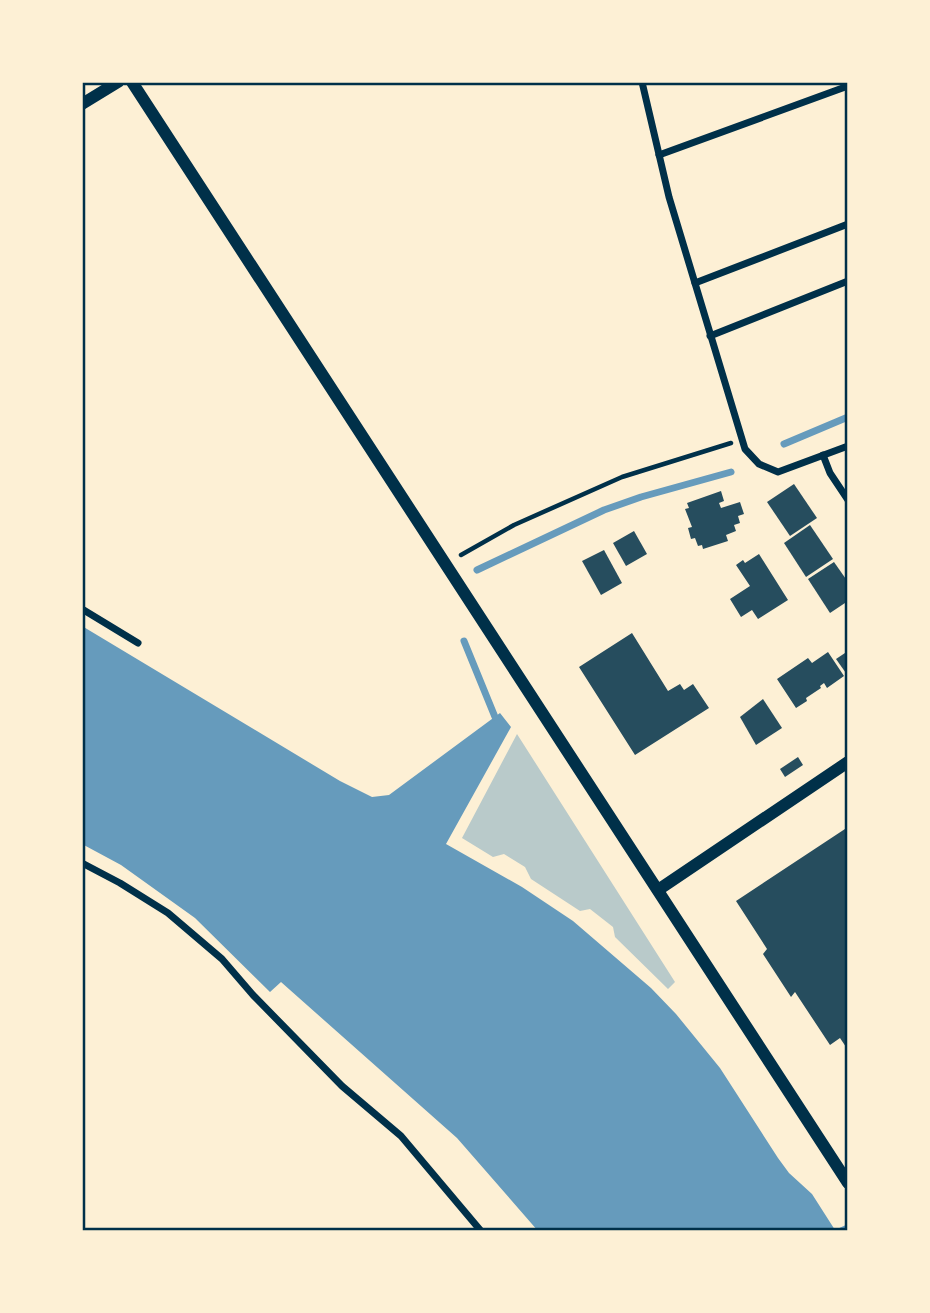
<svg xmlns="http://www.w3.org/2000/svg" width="930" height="1313" viewBox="0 0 930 1313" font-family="Jost,sans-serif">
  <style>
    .green { fill: #b9caca }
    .water { fill: #669bbc }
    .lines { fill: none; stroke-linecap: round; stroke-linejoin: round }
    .stream { stroke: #669bbc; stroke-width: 7 }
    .building { fill: #264d5e }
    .path { stroke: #003049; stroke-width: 4.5 }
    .minor { stroke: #003049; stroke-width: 7 }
    .tertiary { stroke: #003049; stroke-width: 12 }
    .neatline { fill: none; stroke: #003049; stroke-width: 2.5 }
  </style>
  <rect width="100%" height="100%" fill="#fdf0d5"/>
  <path class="green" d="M517 734 675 982 668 989 615 937 613 927 590 909 580 911 531 879 525 867 504 854 493 857 462 838Z"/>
  <path class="water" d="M82 626 340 781 372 797 389 795 500 713 511 727 446 844 522 887 573 921 651 988 676 1014 720 1068 778 1158 789 1173 812 1194 835 1230 848 1224V1231H538L457 1138 281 982 270 992 195 918 121 865 82 844Z"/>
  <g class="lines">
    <g class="stream">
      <path d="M784 444 848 417"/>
      <path d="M477 570 604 510 641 497 731 472"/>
      <path d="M464 641 495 717"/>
    </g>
  </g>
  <g class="building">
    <path d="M794 484 817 518 790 536 767 502Z"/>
    <path d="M721 491 724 501 719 503 721 508 740 502 744 514 738 516 740 523 734 525 736 531 726 535 728 541 703 549 702 545 698 546 695 538 691 539 688 528 692 527 685 509 689 508 687 503Z"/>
    <path d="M810 525 833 559 806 577 784 543Z"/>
    <path d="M634 531 647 554 626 566 613 543Z"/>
    <path d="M604 550 622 583 601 595 582 561Z"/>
    <path d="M759 554 788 600 758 619 752 610 741 617 730 599 750 586 736 565 743 560 745 563Z"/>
    <path d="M834 562 848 582V601L830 613 808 579Z"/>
    <path d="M632 633 668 691 680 684 684 690 693 684 709 708 635 755 579 667Z"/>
    <path d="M848 651V676L836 659Z"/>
    <path d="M828 652 844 676 827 688 824 683 820 686 821 688 806 698 807 701 796 708 777 679 808 658 812 663Z"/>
    <path d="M763 699 782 728 756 745 740 717Z"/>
    <path d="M798 757 803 765 785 777 780 769Z"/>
    <path d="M848 827V1050L840 1038 830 1045 795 992 791 997 763 954 767 949 736 901Z"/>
  </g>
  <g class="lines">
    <path class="path" d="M461 555 514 525 622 477 731 443"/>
    <g class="minor">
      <path d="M642 82 669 197 745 449 759 464 778 472 848 446"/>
      <path d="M659 155 848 86"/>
      <path d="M695 283 848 224"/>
      <path d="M710 336 848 281"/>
      <path d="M823 455 830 473 848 500"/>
      <path d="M82 609 138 643"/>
      <path d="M82 863 120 883 168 913 222 959 253 995 342 1086 401 1136 481 1231"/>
    </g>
    <g class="tertiary">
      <path d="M132 82 848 1183"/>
      <path d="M82 104 118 82"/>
      <path d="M658 890 848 762"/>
    </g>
  </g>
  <rect width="930" height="1313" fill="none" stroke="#fdf0d5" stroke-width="168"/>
  <rect x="84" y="84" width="762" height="1145" class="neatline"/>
</svg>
